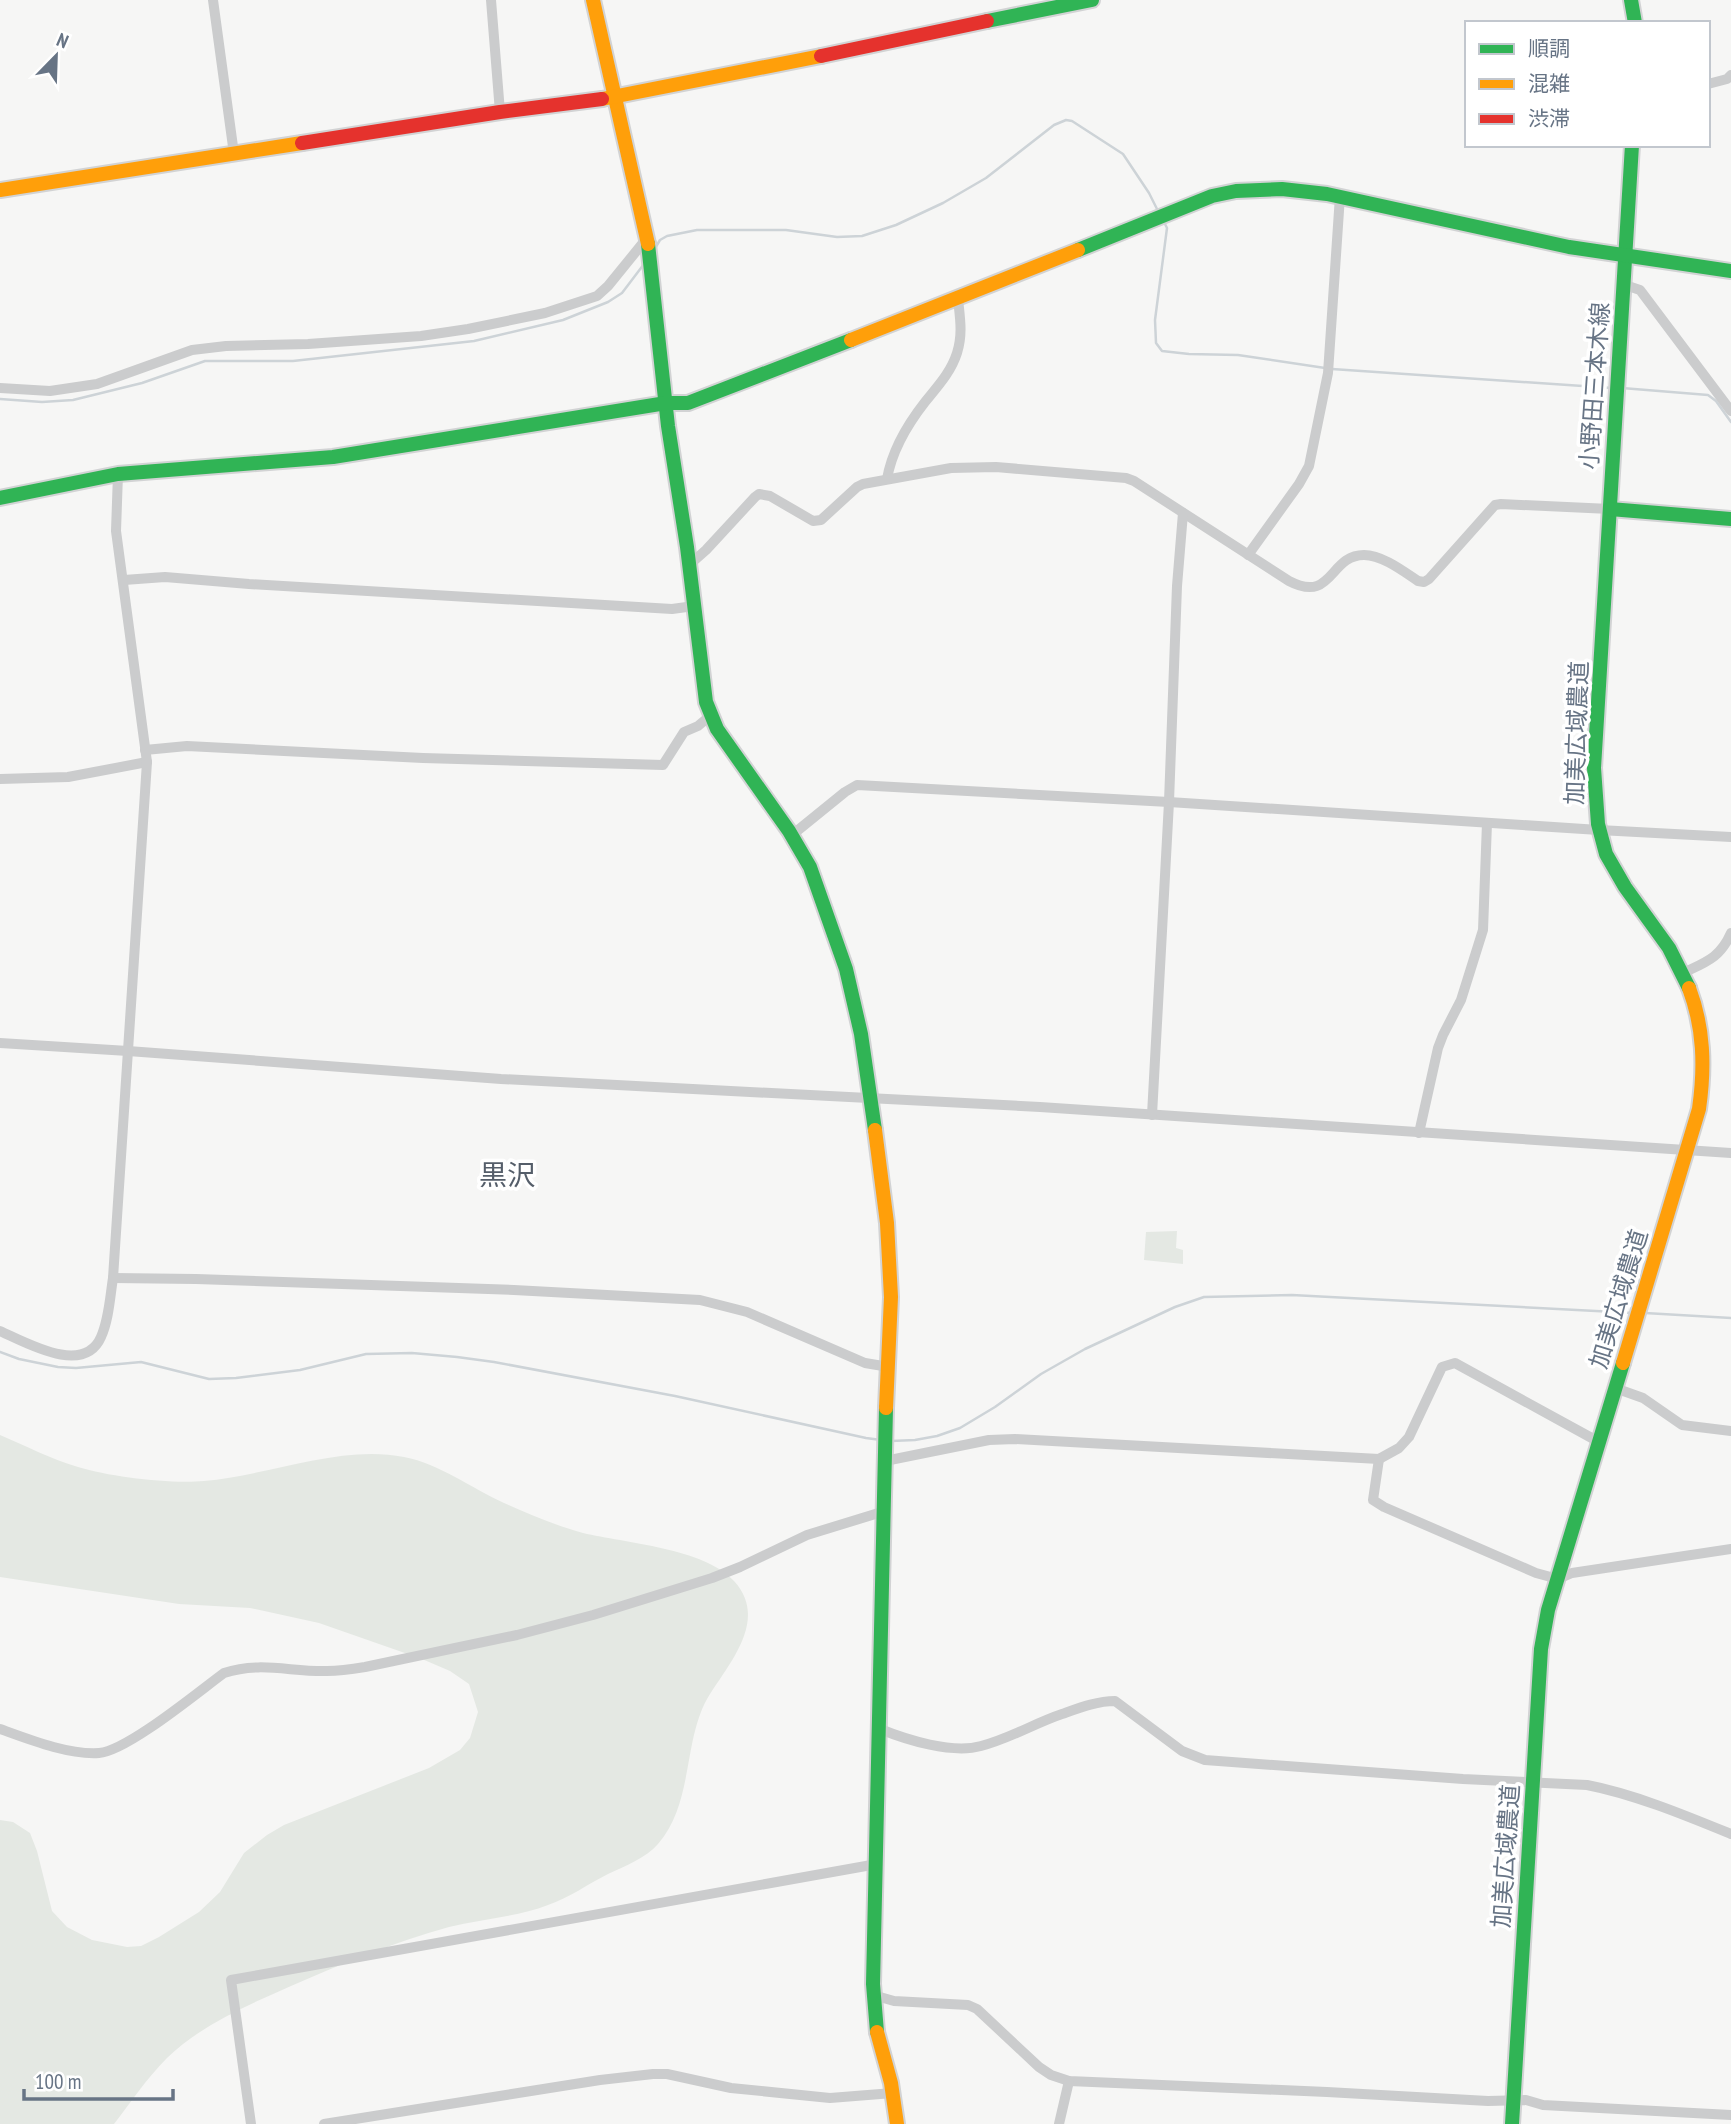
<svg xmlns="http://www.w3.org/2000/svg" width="1731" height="2124" viewBox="0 0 1731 2124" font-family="'PT Sans Narrow','Noto Sans JP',sans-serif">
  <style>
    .green { fill: #e4e8e3 }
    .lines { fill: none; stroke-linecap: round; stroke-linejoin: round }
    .stream { stroke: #cdd3d7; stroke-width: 2.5 }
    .fast-casing { stroke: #d2d3d4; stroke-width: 18 }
    .slow-casing { stroke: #d2d3d4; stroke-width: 18 }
    .jam-casing { stroke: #d2d3d4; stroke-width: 18 }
    .street { stroke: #cbcccd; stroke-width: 10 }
    .fast { stroke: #30b455; stroke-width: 14 }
    .slow { stroke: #ff9f0a; stroke-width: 14 }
    .jam { stroke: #e5322d; stroke-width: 14 }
    .labels { text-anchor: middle; stroke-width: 7; stroke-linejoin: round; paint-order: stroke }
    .street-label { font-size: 24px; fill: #677485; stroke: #fff }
    .quarter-label { font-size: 28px; fill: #555e6a; stroke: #fff }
  </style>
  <rect width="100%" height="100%" fill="#f6f6f5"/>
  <g class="green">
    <path d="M1177 1231 1176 1248 1183 1250V1264L1144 1260 1146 1232Z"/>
    <path d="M0 1435C26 1446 51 1459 78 1467 111 1477 169 1484 204 1481 267 1476 341 1444 404 1457 440 1464 471 1488 504 1503 528 1514 557 1526 583 1533 625 1543 704 1548 734 1581 768 1618 732 1660 710 1694 682 1738 695 1801 658 1844 646 1858 625 1866 608 1874 588 1884 569 1898 548 1905 517 1917 481 1919 449 1927 394 1942 342 1964 291 1986 248 2005 201 2025 167 2058 147 2078 131 2102 114 2124H0V1820L13 1822 30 1833 37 1851 52 1911 67 1927 92 1940 127 1947 141 1946 159 1937 199 1912 220 1892 244 1853 267 1835 284 1825 429 1768 460 1750 470 1738 478 1712 469 1684 450 1671 422 1659 319 1623 250 1608 179 1604 0 1577Z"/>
  </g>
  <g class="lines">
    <g class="stream">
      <path d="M1164 222 1167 228 1155 320 1156 343 1162 351 1189 354 1238 355 1325 368"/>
      <path d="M654 250 660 240 667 236 697 230H786L837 237 862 236 896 225 943 203 986 178 1054 125 1066 120 1072 121 1123 154 1149 193 1159 213"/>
      <path d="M1332 369 1612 388"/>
      <path d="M1622 388 1708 395 1716 401 1731 422"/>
      <path d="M0 399 42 402 73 400 142 383 205 361H293L474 341 563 320 608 302 622 293 644 264"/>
      <path d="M1645 1313 1731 1318"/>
      <path d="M0 1352 19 1359 58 1367 76 1368 141 1362 209 1379 236 1378 300 1370 366 1354 412 1353 457 1357 494 1362 675 1396 866 1438 881 1440"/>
      <path d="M891 1441 915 1440 937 1436 960 1428 995 1407 1041 1374 1085 1349 1175 1307 1204 1297 1292 1295 1634 1313"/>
    </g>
    <g class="fast-casing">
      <g id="fast">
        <path d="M1631 0 1635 23"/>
        <path d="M987 21 1092 0"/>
        <path d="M1632 145 1594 768 1598 824 1606 854 1625 887 1669 948 1689 988"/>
        <path d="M648 244 668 426 687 547 706 702 717 729 789 831 810 867 846 969 861 1034 875 1130"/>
        <path d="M1078 250 1212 196 1236 191 1282 189 1327 194 1569 247 1731 271"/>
        <path d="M0 498 118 474 333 457 666 403H688L851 340"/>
        <path d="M1610 509 1731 519"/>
        <path d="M877 2032 873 1984 886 1408"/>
        <path d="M1512 2124 1541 1649 1548 1610 1623 1363"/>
      </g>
    </g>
    <g class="slow-casing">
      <g id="slow">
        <path d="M593 0 648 244"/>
        <path d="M602 99 821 56"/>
        <path d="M0 190 302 143"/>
        <path d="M851 340 1078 250"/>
        <path d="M875 1130 887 1223 891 1297 886 1408"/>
        <path d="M1623 1363 1699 1109C1705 1067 1704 1028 1689 988"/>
        <path d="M877 2032 891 2083 897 2124"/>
      </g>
    </g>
    <g class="jam-casing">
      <g id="jam">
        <path d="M821 56 987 21"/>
        <path d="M302 143 500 112 602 99"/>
      </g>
    </g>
    <g class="street">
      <path d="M213 0 234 154"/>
      <path d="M491 0 500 112"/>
      <path d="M1708 84 1727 79 1731 75"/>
      <path d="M1625 285 1640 290 1731 411"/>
      <path d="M0 388 50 391 97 384 192 350 226 346 308 344 421 336 468 329 545 313 597 296 608 286 647 238"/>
      <path d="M887 479C892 450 907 425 925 402 938 386 951 372 957 353 963 334 960 318 958 299"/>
      <path d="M1248 555 1299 484 1309 466 1328 373 1340 196"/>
      <path d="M689 565 706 550 755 497 759 494 770 496 813 521 821 520 857 487 863 484 951 468 996 467 1126 478 1134 481 1289 581C1333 604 1329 555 1364 555 1382 555 1403 571 1418 581L1424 582 1429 579 1495 505 1501 504 1610 509"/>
      <path d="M124 580 165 577 249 584 672 609 694 606"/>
      <path d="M145 750 187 746 423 758 663 765 684 732 698 726 711 715"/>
      <path d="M0 779 68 777 147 762"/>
      <path d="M792 835 845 792 857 785 1169 802 1599 830 1731 837"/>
      <path d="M1683 973C1706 962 1720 958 1731 933"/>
      <path d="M0 1043 128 1051 501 1079 1040 1107 1731 1153"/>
      <path d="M1152 1115 1169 802 1177 586 1183 513"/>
      <path d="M1419 1133 1438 1048 1443 1035 1461 1000 1483 930 1487 823"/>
      <path d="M113 1278 196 1279 514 1290 700 1300 747 1312 865 1363 889 1367"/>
      <path d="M0 1331C27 1343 84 1376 101 1337 109 1319 110 1297 113 1278L147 762 116 531 118 474"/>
      <path d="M1615 1388 1643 1398 1682 1425 1731 1431"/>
      <path d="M1379 1459 1373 1500 1384 1507 1536 1573 1558 1579 1572 1573 1731 1549"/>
      <path d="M885 1461 989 1440 1015 1439 1379 1459 1399 1448 1409 1437 1442 1367 1455 1363 1599 1442"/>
      <path d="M0 1729C28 1739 68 1755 99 1753 127 1751 198 1692 224 1673 261 1661 290 1672 327 1671 340 1671 353 1669 365 1667L517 1635 593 1615 712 1578 740 1567 807 1535 885 1511"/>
      <path d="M880 1729C907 1740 952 1754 981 1746 1009 1739 1035 1723 1062 1714 1079 1708 1097 1701 1115 1701L1182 1751 1205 1760 1463 1779 1587 1785C1634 1794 1687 1816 1731 1834"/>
      <path d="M873 1995 894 2001 968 2005 977 2009 1039 2067 1051 2075 1069 2081 1327 2092 1488 2101 1526 2100 1543 2105 1731 2115"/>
      <path d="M251 2124 231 1980 877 1864"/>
      <path d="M324 2124 600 2080 653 2074H667L731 2088 830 2098 893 2093"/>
      <path d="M1059 2124 1069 2081"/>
    </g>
    <use href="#fast" class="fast"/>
    <use href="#slow" class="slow"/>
    <use href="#jam" class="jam"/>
  </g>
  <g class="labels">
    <g class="street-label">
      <text transform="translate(1595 386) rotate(-86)" y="8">小野田三本木線</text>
      <text transform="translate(1577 733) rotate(-88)" y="8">加美広域農道</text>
      <text transform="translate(1619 1299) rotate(-73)" y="8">加美広域農道</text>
      <text transform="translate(1506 1856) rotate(-86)" y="8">加美広域農道</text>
    </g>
    <g class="quarter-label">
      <text x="507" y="1185">黒沢</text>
    </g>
  </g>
  <rect x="1465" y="21" width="245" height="126" fill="#ffffff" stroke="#c2c7ce" stroke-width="2"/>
  <rect x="1479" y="44" width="35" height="10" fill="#30b455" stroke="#c2c7ce" stroke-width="2"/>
  <text x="1528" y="56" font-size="21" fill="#677485">順調</text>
  <rect x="1479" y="79" width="35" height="10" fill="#ff9f0a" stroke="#c2c7ce" stroke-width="2"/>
  <text x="1528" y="91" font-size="21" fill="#677485">混雑</text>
  <rect x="1479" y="114" width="35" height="10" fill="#e5322d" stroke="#c2c7ce" stroke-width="2"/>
  <text x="1528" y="126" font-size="21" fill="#677485">渋滞</text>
  <g transform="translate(56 56) rotate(23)" stroke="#ffffff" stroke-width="5" paint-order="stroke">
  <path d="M0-5L12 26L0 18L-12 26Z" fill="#677485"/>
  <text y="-10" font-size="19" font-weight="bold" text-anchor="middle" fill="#677485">N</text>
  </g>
  <path d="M24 2089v10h149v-10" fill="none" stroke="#677485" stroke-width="3.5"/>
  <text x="35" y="2089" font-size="21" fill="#677485" stroke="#ffffff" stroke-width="5" paint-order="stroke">100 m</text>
</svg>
